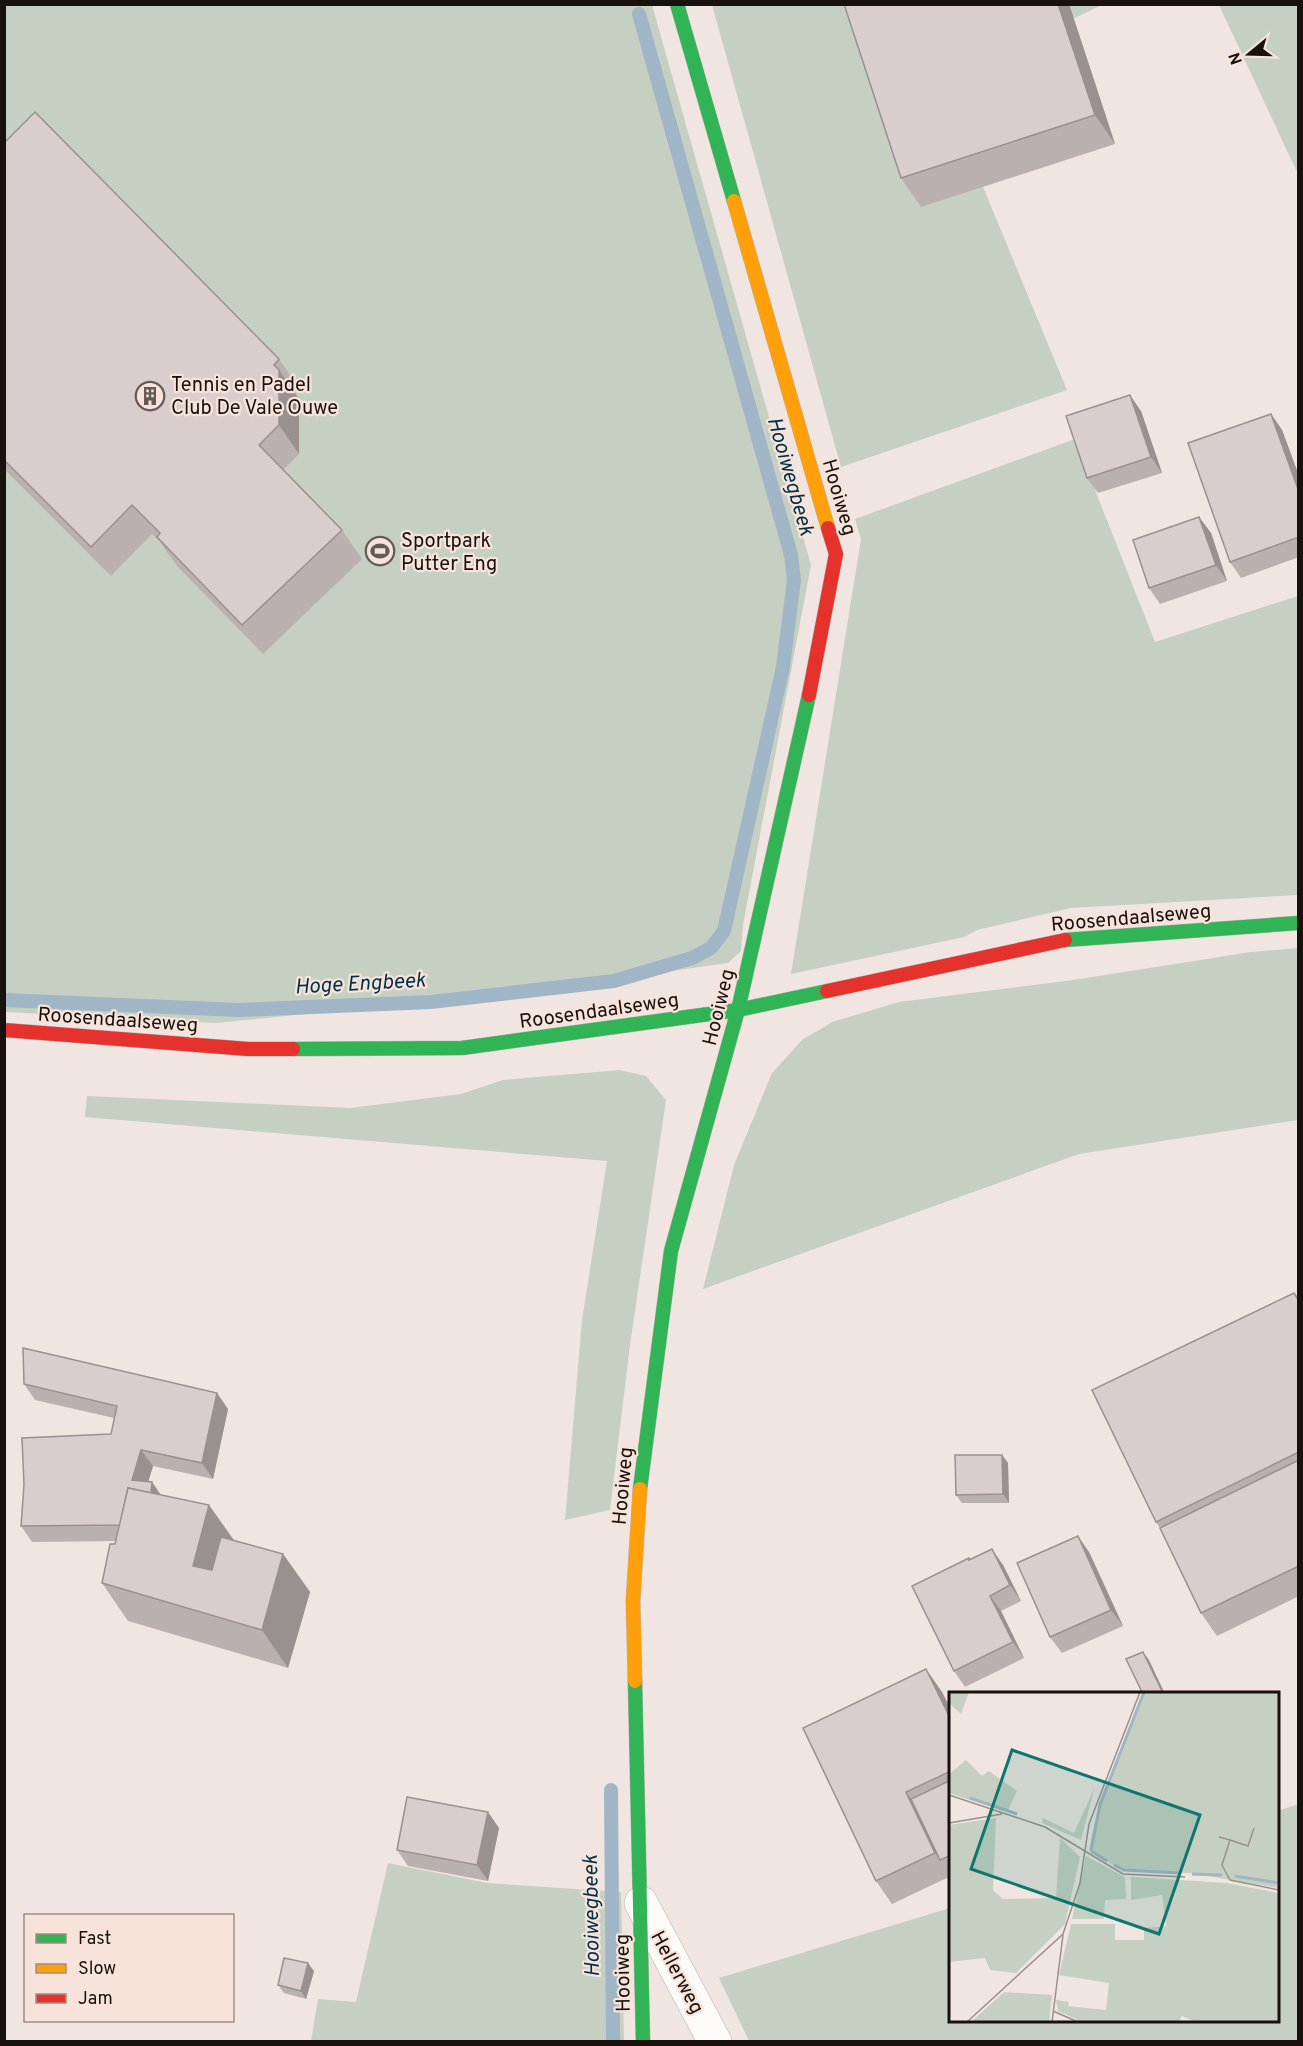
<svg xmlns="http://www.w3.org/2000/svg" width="1303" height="2046" viewBox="0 0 1303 2046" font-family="Overpass,sans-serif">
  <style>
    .green { fill: #c6d0c2 }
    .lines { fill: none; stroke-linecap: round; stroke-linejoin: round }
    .stream { stroke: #a0b5c5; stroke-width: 14 }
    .street-casing { stroke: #bab1ad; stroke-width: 34 }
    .fast-casing { stroke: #bab1ad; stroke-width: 15 }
    .slow-casing { stroke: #bab1ad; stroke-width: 15 }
    .jam-casing { stroke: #bab1ad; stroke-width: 15 }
    .street { stroke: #fdfbfa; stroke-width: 33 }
    .fast { stroke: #30b455; stroke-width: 14 }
    .slow { stroke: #ff9f0a; stroke-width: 14 }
    .jam { stroke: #e5322d; stroke-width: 14 }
    .wall { fill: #bbb0b0 }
    .shaded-wall { fill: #999090 }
    .building { fill: #dacdcd; stroke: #999090; stroke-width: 1.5 }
    .labels { text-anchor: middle; stroke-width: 4.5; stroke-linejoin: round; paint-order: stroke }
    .poi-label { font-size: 20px; fill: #18110e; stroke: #f7e3d9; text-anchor: start }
    .street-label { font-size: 20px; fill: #18110e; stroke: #f7e3d9 }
    .water-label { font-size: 21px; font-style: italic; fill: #00304a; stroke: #f7e3d9 }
    .inset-river { fill: none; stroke: #a0b5c5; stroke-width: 3 }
    .inset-road { fill: none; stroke: #9a908c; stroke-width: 1.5 }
    .view { fill: #0f766e; fill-opacity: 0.15; stroke: #0f766e; stroke-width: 3 }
    .inset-edge { fill: none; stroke: #18110e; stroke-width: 3 }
  </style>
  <rect width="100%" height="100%" fill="#f0e5e0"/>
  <g class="green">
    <path d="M4 5H652L811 565 743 925 741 951 728 963 516 993 216 1023 5 1012Z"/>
    <path d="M712 5H1102L905 100 981 182 1067 390 841 467Z"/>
    <path d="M1219 5H1298V169L1296 170Z"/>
    <path d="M1075 439 1155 642 1298 596V895L1071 908 977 930 964 937 791 974 861 539 855 519Z"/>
    <path d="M1298 948V1120L1079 1154 703 1289 734 1165 772 1073 803 1039 821 1029 832 1022 899 1002 1073 980 1251 952Z"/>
    <path d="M620 1070 646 1076 666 1100 630 1345 610 1510 565 1520 582 1320 607 1161 85 1117 87 1096 350 1108 461 1094 503 1080Z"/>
    <path d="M1298 1804V2041H749L719 1978 950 1908V2020H1278V1811Z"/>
    <path d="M388 1863 487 1883 621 1892 624 2041H311L318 1999 356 2002Z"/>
  </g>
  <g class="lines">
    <g class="stream">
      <path d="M4 1000 239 1010 431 1002 614 981 692 958 711 948 724 931 783 667 794 580 791 555 639 14"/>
      <path d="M611 1790 613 2042"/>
    </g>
    <g class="street-casing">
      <path id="street" d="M641 1903 715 2042"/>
    </g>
    <g class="fast-casing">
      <g id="fast">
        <path d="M677 4 734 201"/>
        <path d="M1065 940 1298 923"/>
        <path d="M293 1049 462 1048 738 1010 827 991"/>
        <path d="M640 1489 671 1251 738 1010 809 695"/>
        <path d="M635 1681 643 2042"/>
      </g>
    </g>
    <g class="slow-casing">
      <g id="slow">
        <path d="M734 201 828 528"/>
        <path d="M635 1681 633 1601 640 1489"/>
      </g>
    </g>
    <g class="jam-casing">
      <g id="jam">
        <path d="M809 695 836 554 828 528"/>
        <path d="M827 991 1065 940"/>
        <path d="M4 1030 248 1049H293"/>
      </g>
    </g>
    <use href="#street" class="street"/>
    <use href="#fast" class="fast"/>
    <use href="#slow" class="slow"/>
    <use href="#jam" class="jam"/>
  </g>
  <g class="wall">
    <path d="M844 4H1069L1115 144 921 207 901 178Z"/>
    <path d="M4 143 279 359 299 388 295 393 299 399V454L283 470 342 530 362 559 263 654 177 566 160 542 152 534 111 576 4 469Z"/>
    <path d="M1141 411 1162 473 1098 493 1087 478Z"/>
    <path d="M1271 414 1282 430 1299 476V557L1241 578 1230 562Z"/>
    <path d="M1199 517 1211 533 1227 581 1160 604 1149 588Z"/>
    <path d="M1294 1293 1299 1298V1596L1217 1636 1201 1613 1160 1528 1156 1522Z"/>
    <path d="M24 1384 228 1409 213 1479 153 1466 148 1482H152L160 1495 234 1540 283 1554 310 1592 288 1668 128 1621 102 1583 116 1541 32 1542 21 1526 111 1434 114 1418 35 1400Z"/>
    <path d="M1002 1455 1008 1463 1009 1503H962L956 1495Z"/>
    <path d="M1089 1552 1123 1626 1062 1653 1050 1637Z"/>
    <path d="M969 1558 970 1560 1003 1565 1021 1601 1001 1611 1024 1658 965 1687 954 1671Z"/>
    <path d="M942 1692 951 1710V1876L892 1904 876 1881 803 1728Z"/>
    <path d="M499 1828 488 1881 408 1866 397 1850Z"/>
    <path d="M314 1971 306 1999 284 1993 278 1985Z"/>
  </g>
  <g class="shaded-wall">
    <path d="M1058 4H1069L1115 144 1095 115Z"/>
    <path d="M279 370 299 399V454L279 425Z"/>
    <path d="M1130 395 1141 411 1162 473 1151 457Z"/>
    <path d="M1271 414 1282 430 1299 476V492Z"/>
    <path d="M1199 517 1211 533 1227 581 1216 565Z"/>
    <path d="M217 1393 228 1409 213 1479 202 1463Z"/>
    <path d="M141 1450 153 1466 144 1496 132 1480Z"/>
    <path d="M1002 1455 1008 1463 1009 1503 1003 1494Z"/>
    <path d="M152 1482 163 1498 150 1502Z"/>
    <path d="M209 1505 236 1543 220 1604 193 1566Z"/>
    <path d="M1078 1536 1089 1552 1123 1626 1111 1610Z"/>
    <path d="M992 1549 1003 1565 1021 1601 1010 1585Z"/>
    <path d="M283 1554 310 1592 288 1668 262 1630Z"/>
    <path d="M990 1596 1001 1611 1024 1658 1013 1642Z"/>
    <path d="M1143 1652 1149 1660 1165 1694H1163Z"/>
    <path d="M926 1669 942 1692 951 1710V1720Z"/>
    <path d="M906 1792 922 1815 940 1860 935 1853Z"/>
    <path d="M488 1812 499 1828 488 1881 477 1865Z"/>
    <path d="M308 1963 314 1971 306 1999 301 1991Z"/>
  </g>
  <g class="building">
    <path d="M844 4H1058L1095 115 901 178Z"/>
    <path d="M35 112 279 359 274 365 279 370V425L259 445 342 530 242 625 157 537 160 533 132 505 91 547 4 460V143Z"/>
    <path d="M1130 395 1151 457 1087 478 1066 416Z"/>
    <path d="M1271 414 1299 492V537L1230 562 1188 443Z"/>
    <path d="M1199 517 1216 565 1149 588 1133 540Z"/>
    <path d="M1294 1293 1299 1301V1452L1156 1522 1092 1390Z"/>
    <path d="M23 1348 217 1393 202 1463 141 1450 132 1480 152 1482 151 1493 128 1488 120 1525 21 1526 24 1485 22 1438 111 1434 117 1406 24 1384Z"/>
    <path d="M955 1455H1002L1003 1494 956 1495Z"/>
    <path d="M1299 1460V1566L1201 1613 1160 1528Z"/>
    <path d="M128 1488 209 1505 193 1566 212 1570 221 1537 283 1554 262 1630 102 1583 110 1544H115Z"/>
    <path d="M1078 1536 1111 1610 1050 1637 1017 1563Z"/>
    <path d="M992 1549 1010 1585 990 1596 1013 1642 954 1671 912 1586 969 1558V1560Z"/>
    <path d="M1143 1652 1163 1693 1166 1692 1167 1694H1143L1126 1659Z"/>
    <path d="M926 1669 951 1720V1771L906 1792 935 1853 876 1881 803 1728Z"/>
    <path d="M951 1780V1855L940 1860 911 1799Z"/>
    <path d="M407 1797 488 1812 477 1865 397 1850Z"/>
    <path d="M284 1958 308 1963 301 1991 278 1985Z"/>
  </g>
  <defs>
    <g id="building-ring" transform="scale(1.5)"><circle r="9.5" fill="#f7e3d9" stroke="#645b58" stroke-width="1.5"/><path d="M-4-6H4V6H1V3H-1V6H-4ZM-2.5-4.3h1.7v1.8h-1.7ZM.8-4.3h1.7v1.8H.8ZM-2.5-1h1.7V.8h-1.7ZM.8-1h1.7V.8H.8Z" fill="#645b58"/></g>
    <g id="stadium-ring" transform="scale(1.5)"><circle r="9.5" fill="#f7e3d9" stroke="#645b58" stroke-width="1.5"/><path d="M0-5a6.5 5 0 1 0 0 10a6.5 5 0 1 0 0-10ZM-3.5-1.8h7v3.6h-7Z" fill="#645b58"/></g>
  </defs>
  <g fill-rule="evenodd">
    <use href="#building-ring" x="150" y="396"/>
    <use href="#stadium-ring" x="380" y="551"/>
  </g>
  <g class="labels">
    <g class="poi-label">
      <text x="171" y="391">Tennis en Padel<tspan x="171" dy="23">Club De Vale Ouwe</tspan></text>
      <text x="401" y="547">Sportpark<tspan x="401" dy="23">Putter Eng</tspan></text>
    </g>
    <g class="street-label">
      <text transform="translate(840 497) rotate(74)" y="7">Hooiweg</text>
      <text transform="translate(1131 917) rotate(-5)" y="7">Roosendaalseweg</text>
      <text transform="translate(718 1007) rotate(-76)" y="7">Hooiweg</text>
      <text transform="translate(599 1010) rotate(-8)" y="7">Roosendaalseweg</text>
      <text transform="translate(118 1019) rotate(4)" y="7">Roosendaalseweg</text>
      <text transform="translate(622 1486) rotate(-85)" y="7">Hooiweg</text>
      <text transform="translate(678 1972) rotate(62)" y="7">Hellerweg</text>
      <text transform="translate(622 1973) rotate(-91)" y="7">Hooiweg</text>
    </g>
    <g class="water-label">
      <text transform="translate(791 476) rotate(74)" y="7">Hooiwegbeek</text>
      <text transform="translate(360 983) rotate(-3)" y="7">Hoge Engbeek</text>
      <text transform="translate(591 1916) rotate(-91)" y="7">Hooiwegbeek</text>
    </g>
  </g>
  <g transform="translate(949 1692)">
    <rect width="330" height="330" fill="#f0e5e0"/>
    <path d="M0 0H20L12 22 0 11ZM196 0H330V196L240 181 174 179 140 159 150 110ZM17 68 33 84 40 79 68 99 58 120 0 101V82ZM146 95 132 148 93 131 94 126 125 141ZM47 126 44 198 54 207 107 206 111 146 131 165 116 232 67 281 41 278 36 266 0 270V133ZM137 164 176 185 177 207 156 208 155 227H123ZM182 185 278 191 330 201V330H247L233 324 230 330H133L109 319 107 308 120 310 119 314 157 318 160 291 110 283 122 232H166V248H195V236L217 234 213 203 182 208ZM55 300 103 303 100 330H22Z" fill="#c6d0c2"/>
    <path class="inset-river" d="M21 106 68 122M142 158 151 113 195 0M142 159 158 169M165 173 175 178 230 181M243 182 273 183M286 184 330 191"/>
    <path class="inset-road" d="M0 103 96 135 174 182 236 185M0 131 53 122M270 145 281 148 273 173 281 188 330 198M281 148 299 154 305 136M104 319 129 330M18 330 114 242 131 191 140 132 191 0M103 330 114 243"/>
    <path class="view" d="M63 58 251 123 210 242 22 177Z"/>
    <rect width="330" height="330" class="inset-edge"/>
  </g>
  <rect width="1303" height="2046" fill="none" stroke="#18110e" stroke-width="12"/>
  <rect x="24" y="1914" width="210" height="108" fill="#f7e3d9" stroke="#9e8f88" stroke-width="1.5"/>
  <rect x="36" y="1934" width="30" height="9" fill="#30b455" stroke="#9e8f88" stroke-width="1.5"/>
  <text x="78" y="1944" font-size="18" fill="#18110e">Fast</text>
  <rect x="36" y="1964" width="30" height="9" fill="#ff9f0a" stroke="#9e8f88" stroke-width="1.5"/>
  <text x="78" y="1974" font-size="18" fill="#18110e">Slow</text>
  <rect x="36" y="1994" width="30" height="9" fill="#e5322d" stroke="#9e8f88" stroke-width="1.5"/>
  <text x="78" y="2004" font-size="18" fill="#18110e">Jam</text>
  <g transform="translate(1249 54) rotate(251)" stroke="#f7e3d9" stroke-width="4.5" paint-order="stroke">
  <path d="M0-4.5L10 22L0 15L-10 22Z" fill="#18110e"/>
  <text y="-9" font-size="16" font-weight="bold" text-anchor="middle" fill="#18110e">N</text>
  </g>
</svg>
